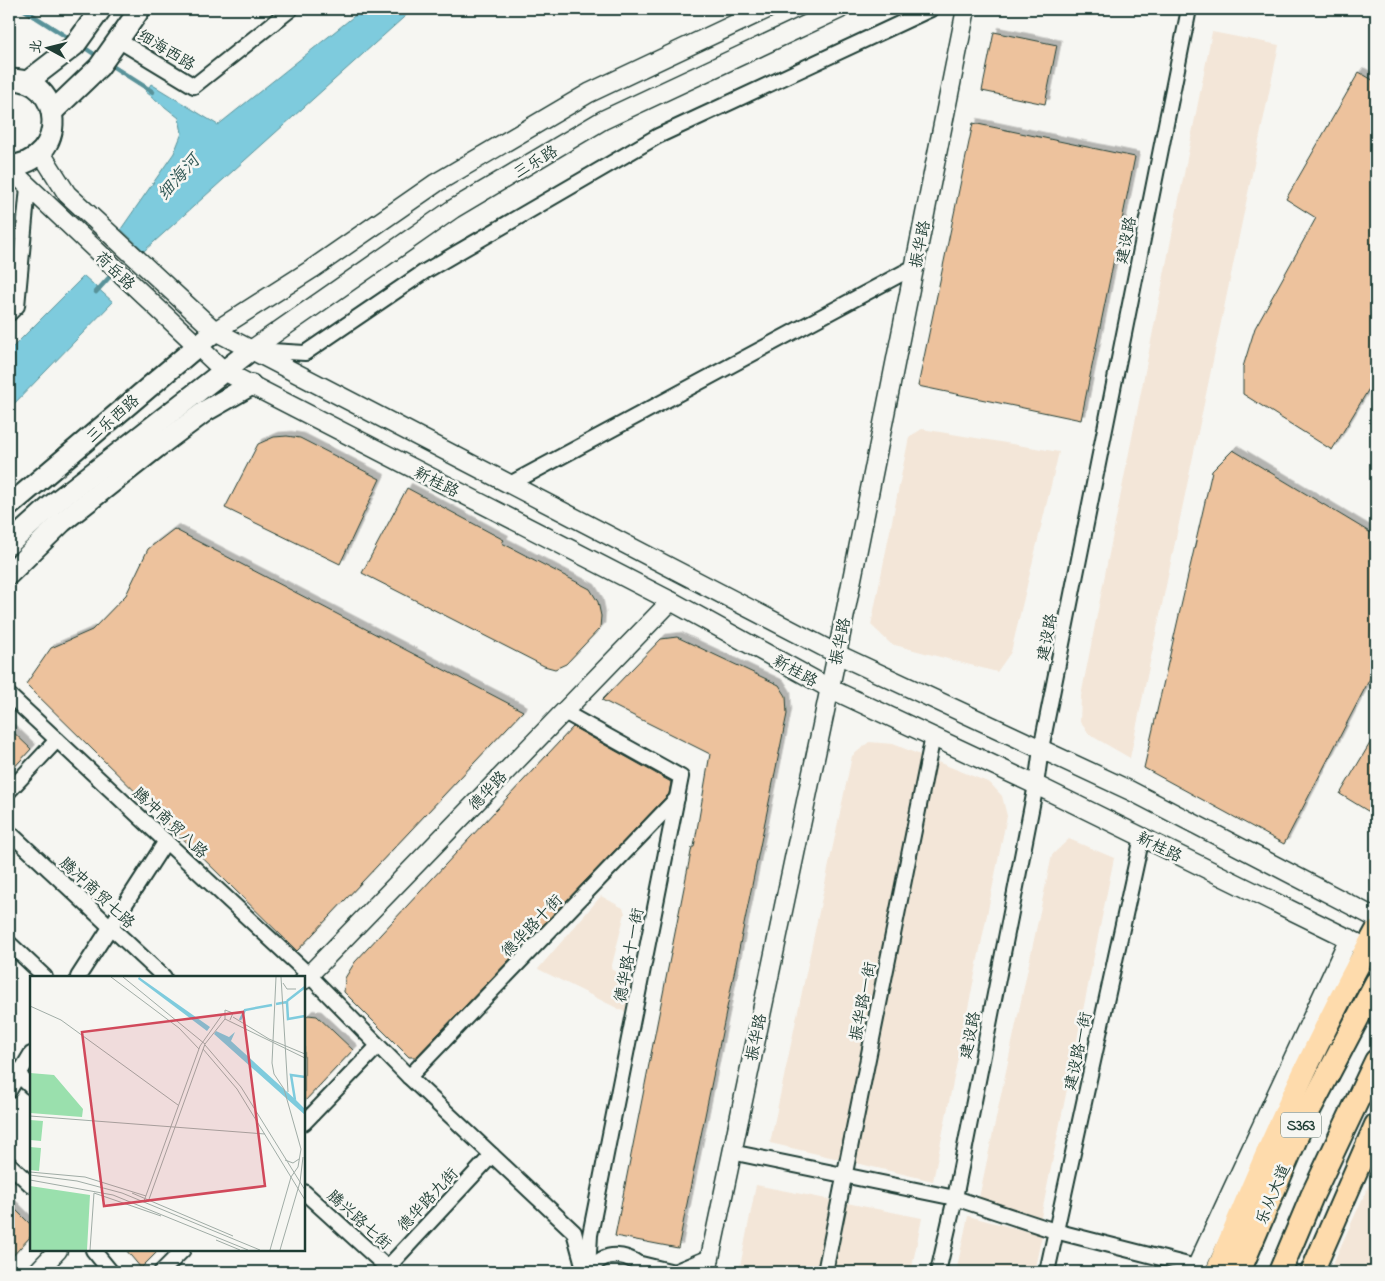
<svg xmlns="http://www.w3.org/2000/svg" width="1385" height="1281" viewBox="0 0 1385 1281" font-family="'Indie Flower','LXGW WenKai TC',sans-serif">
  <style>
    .built { fill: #f3e6d8 }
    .water { fill: #7ecbdd; stroke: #589299 }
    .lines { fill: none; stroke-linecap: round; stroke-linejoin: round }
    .stream { stroke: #589299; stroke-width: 4.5 }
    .building { fill: #edc29d; stroke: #1f3d34; filter: url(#shadow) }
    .minor-casing { stroke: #1f3d34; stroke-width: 18 }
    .tertiary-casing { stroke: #1f3d34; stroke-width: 21 }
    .secondary-casing { stroke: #1f3d34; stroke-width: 24 }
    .primary-casing { stroke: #1f3d34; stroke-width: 26 }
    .minor { stroke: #f6f6f2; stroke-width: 14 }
    .tertiary { stroke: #f6f6f2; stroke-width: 18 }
    .secondary { stroke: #f6f6f2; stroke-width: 20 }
    .primary { stroke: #fedbac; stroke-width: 22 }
    .labels { text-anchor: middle; stroke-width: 5; stroke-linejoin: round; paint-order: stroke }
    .shield { fill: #f6f6f2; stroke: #60746d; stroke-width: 1 }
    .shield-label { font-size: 15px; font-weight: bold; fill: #1f3d34 }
    .street-label { font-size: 16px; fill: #1f3d34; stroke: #f6f6f2 }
    .water-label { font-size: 18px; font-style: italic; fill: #325956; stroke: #f6f6f2 }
    .inset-river { fill: none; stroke: #7ecbdd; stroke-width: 2.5 }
    .inset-road { fill: none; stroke: #a0aca6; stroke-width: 1 }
    .view { fill: #d1495b; fill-opacity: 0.15; stroke: #d1495b; stroke-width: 2.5 }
    .inset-edge { fill: none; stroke: #1f3d34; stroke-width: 2.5 }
  </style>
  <defs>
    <filter id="shadow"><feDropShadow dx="4.5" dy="-4.5" stdDeviation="0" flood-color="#0004"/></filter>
  </defs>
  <rect width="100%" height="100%" fill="#f6f6f2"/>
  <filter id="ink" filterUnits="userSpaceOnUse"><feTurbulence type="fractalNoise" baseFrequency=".02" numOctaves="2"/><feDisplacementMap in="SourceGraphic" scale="10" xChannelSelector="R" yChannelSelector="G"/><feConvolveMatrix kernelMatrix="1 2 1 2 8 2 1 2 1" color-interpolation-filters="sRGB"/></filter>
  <g filter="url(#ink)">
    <g class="built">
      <path d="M1212 32 1279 45 1130 758 1090 735 1080 722 1081 696Z"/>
      <path d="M922 429 1059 452 1011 652 997 672 891 644 871 625 909 437Z"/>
      <path d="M869 742 893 744 990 783 1002 796 1007 816 933 1181 770 1143 852 756Z"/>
      <path d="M1069 839 1114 858 1041 1217 979 1198 1052 855Z"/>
      <path d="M601 896 623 908 625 913 611 969 632 981 625 1012 538 969Z"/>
      <path d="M1376 1169V1272H1329Z"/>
      <path d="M756 1185 922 1218 911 1272H739Z"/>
      <path d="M968 1216 1042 1235 1034 1272H956Z"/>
    </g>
    <g class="water">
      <path d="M363 9H413L144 251 121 229 174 153 182 133 179 118 146 92 151 84 218 125Z"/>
      <path d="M84 276 113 302 9 409V351Z"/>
    </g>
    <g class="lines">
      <g class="stream">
        <path d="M23 9 73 41"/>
        <path d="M82 46 100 58"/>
        <path d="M109 64 153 92"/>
        <path d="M96 292 114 272"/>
      </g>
    </g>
    <g class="building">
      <path d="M994 32 1057 45 1045 104 982 91Z"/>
      <path d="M1359 72 1376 82V377L1332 450 1243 394V367L1255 328 1316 218 1286 199Z"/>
      <path d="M973 123 1135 157 1081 420 918 386Z"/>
      <path d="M287 436 300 438 380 479 340 564 225 508 258 444 274 437Z"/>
      <path d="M1233 450 1376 536V667L1284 844 1144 768 1212 471Z"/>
      <path d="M407 488 504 540 502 543 590 589 598 602 601 616 600 628 566 664 555 669 544 666 362 573Z"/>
      <path d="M174 529 523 711 297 951 26 684 51 648 92 630 126 595 148 549Z"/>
      <path d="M677 637 779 685 786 696 787 714 678 1248 615 1236 692 847H694L710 754 602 700 661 639Z"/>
      <path d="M573 727 671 782 669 794 416 1057H409L344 992 345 978 355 962Z"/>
      <path d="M9 728 31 749 9 773Z"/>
      <path d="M1376 733V816L1340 794Z"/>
      <path d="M308 1015 317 1016 353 1050 304 1102V1019Z"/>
      <path d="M9 1203 31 1225V1236L9 1260Z"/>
      <path d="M126 1250H159L141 1268Z"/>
    </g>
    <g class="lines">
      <g class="minor-casing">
        <g id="minor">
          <path d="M118 40 194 86 291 9"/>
          <path d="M9 314 17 306 28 187"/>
          <path d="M254 350 305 353 424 272 658 136 931 9"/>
          <path d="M510 484 914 267"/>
          <path d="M9 695 309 975 409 1077 574 1232 585 1272"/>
          <path d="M564 712 681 777 590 1235 588 1269"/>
          <path d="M9 791 57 740"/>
          <path d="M9 832 164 977"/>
          <path d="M9 943 45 977"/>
          <path d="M78 977 166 841"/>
          <path d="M9 1066 31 1087"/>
          <path d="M409 1077 677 798"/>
          <path d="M9 1091 31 1054"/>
          <path d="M304 1123 378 1046"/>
          <path d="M731 1152 955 1198 1055 1231 1196 1267"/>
          <path d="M9 1164 31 1185"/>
          <path d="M304 1192 392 1272"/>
          <path d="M93 1250 111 1272"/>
          <path d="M641 1264 674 1272 710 1257"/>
          <path d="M387 1268 492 1155"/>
          <path d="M161 1272 183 1250"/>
          <path d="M590 1272C602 1248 633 1253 646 1272"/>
          <path d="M825 1272 933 736"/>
          <path d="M938 1272 955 1198 1036 785 1041 749 1189 9"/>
          <path d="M1047 1272 1142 837"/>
        </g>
      </g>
      <g class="tertiary-casing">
        <g id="tertiary">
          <path d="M41 153 67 194 215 331 837 654 1131 791 1376 918"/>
          <path d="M9 168 224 371 671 601 829 688 1036 785 1376 952"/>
          <path d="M215 331 312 269 436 183 589 93 767 9"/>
          <path d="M251 350 453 209 603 120 840 9"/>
          <path d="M304 980 671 601"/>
          <path d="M37 1272 58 1250"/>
          <path d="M707 1272 837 654 966 9"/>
          <path d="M1194 1272 1349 938"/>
        </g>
      </g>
      <g class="secondary-casing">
        <g id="secondary">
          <path d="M9 80C64 76 70 162 9 166"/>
          <path d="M27 82 75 45 101 9"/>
          <path d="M52 112 99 67 140 9"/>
          <path d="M9 506 215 331"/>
          <path d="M9 544 52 505 251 350"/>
          <path d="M9 574 62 522 156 448 207 410 251 385"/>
        </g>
      </g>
      <g class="primary-casing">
        <g id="primary">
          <path d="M1217 1272C1264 1156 1315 1041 1376 932"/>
          <path d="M1239 1272 1303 1122 1376 983"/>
          <path d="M1280 1272 1312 1196 1376 1061"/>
          <path d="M1312 1272 1376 1125"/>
        </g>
      </g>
      <use href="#minor" class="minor"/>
      <use href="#tertiary" class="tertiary"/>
      <use href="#secondary" class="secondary"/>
      <use href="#primary" class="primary"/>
    </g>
  </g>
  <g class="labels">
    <rect class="shield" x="1281" y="1112.5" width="40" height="25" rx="4"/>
    <g class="shield-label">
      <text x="1301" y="1130">S363</text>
    </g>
    <g class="street-label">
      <text transform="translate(167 49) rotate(31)" y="6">细海西路</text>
      <text transform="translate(535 161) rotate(-31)" y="6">三乐路</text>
      <text transform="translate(1125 240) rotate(-79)" y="6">建设路</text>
      <text transform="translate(919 244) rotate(-79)" y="6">振华路</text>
      <text transform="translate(116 270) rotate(44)" y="6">荷岳路</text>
      <text transform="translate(112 418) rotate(-41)" y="6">三乐西路</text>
      <text transform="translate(437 481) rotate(27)" y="6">新桂路</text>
      <text transform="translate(1046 637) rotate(-79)" y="6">建设路</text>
      <text transform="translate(839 641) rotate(-78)" y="6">振华路</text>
      <text transform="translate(796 670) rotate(29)" y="6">新桂路</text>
      <text transform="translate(487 790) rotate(-46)" y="6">德华路</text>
      <text transform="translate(171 822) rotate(43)" y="6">腾冲商贸八路</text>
      <text transform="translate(1160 846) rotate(26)" y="6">新桂路</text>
      <text transform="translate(98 892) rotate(43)" y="6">腾冲商贸七路</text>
      <text transform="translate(531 925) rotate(-46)" y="6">德华路十街</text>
      <text transform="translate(628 955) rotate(-79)" y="6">德华路十一街</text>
      <text transform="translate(862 1001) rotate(-79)" y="6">振华路一街</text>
      <text transform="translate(969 1035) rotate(-79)" y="6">建设路</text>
      <text transform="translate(755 1037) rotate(-78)" y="6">振华路</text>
      <text transform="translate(1077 1051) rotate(-78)" y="6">建设路一街</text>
      <text transform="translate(1272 1194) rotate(-67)" y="6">乐从大道</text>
      <text transform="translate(427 1199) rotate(-47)" y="6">德华路九街</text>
      <text transform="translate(360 1219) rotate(42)" y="6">腾兴路七街</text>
    </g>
    <g class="water-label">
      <text transform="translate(178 177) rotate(-49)" y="6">细海河</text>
    </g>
  </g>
  <g transform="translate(30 976)">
    <rect width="275" height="275" fill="#f6f6f2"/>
    <path d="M0 97 24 99 53 133 52 141 0 137ZM0 144 13 145 11 165 0 164ZM0 171 11 172 9 195 0 194ZM0 210 60 219 57 274H0Z" fill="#9ae0ad"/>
    <path d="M109 1 180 51 177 55 108 3ZM186 55 199 61 205 56 201 65 266 124 275 133V139L184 58Z" fill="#7ecbdd"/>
    <path class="inset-river" d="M257 25 275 11M246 28 257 26 258 43 275 40M210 44 215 34 242 29M265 124 261 99 275 101"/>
    <path class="inset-road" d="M81 1 149 52 169 73M93 1 175 68M251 1 258 116M253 7 257 13H266M0 30 31 44 148 129M203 41 239 63 275 78M200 44 203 37 195 34V43L275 82M175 69 211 111 275 214M173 73 207 113 275 224M0 140 235 158M255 184 263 187 269 183M0 196 55 201 116 220M0 199 47 205 92 217 230 274M0 204 83 219 218 274M64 217 131 240M102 217 203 260M114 225 170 70 192 39M118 226 175 68 195 43M186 264 210 274M60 274 64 217M240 274 261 201 268 191 271 173 254 113 244 98 242 87 246 1M250 274 270 206 273 181"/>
    <path class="view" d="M213 36 235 210 74 230 52 56Z"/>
    <rect width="275" height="275" class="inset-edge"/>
  </g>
  <rect width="1385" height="1281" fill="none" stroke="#f6f6f2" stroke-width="30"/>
  <rect x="15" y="15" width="1355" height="1251" fill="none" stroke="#1f3d34" stroke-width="2" filter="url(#ink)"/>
  <g transform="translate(48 48) rotate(277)" stroke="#f6f6f2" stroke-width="4" paint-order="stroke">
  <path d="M0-4L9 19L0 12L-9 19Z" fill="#1f3d34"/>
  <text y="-8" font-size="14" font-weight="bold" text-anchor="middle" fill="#1f3d34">北</text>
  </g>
</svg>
